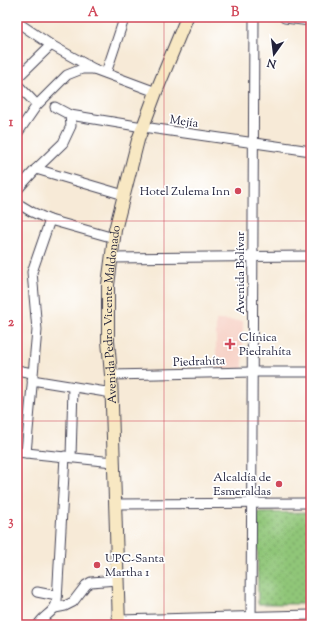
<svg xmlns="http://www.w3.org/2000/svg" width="328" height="642" viewBox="0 0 328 642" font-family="'Sorts Mill Goudy',serif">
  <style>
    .built { fill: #f7d1c6 }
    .park { fill: url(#park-dots); stroke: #59745a }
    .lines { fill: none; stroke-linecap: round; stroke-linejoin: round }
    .minor-casing { stroke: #424052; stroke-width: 11 }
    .tertiary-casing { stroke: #424052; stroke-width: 13 }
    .secondary-casing { stroke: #424052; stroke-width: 14 }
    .minor { stroke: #fff; stroke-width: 9 }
    .tertiary { stroke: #fff; stroke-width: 11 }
    .secondary { stroke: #f8e8c3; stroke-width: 12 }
    .grid { fill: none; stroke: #d1495b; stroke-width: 1; stroke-opacity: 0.55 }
    .poi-dot { fill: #d1495b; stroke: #fff; stroke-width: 1.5 }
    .labels { text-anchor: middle; stroke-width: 3.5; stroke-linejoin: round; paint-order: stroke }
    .street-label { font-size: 12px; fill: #22223b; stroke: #fff }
    .poi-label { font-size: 12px; fill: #22223b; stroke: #fff; text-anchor: end }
    .neatline { fill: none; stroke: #d1495b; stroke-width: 1.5 }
    .grid-label { font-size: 13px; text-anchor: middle; font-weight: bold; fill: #d1495b }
  </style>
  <defs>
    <pattern id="park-dots" width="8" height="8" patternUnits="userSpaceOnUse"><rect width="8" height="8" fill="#90c678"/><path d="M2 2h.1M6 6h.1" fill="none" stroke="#75a064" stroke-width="1.8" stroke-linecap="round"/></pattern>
  </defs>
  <rect width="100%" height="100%" fill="#fff"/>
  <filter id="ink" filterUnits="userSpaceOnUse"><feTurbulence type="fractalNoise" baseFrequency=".025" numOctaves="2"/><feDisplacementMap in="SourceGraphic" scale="8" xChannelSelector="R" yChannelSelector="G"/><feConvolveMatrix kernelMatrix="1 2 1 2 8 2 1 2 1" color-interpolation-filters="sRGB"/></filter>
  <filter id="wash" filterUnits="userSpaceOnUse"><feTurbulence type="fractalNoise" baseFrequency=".012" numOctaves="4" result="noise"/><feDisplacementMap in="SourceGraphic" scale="16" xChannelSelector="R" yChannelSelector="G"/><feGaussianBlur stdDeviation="0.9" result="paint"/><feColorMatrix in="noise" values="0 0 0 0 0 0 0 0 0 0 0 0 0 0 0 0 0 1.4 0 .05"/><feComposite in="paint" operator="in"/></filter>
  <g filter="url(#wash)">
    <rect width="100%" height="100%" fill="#f7ead7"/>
    <path class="built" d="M216 320 243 321V369L216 368Z"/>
    <path class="park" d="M311 512V604H258L257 513Z"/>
  </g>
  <g filter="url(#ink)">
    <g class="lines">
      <g class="minor-casing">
        <g id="minor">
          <path d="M17 22 51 45 94 69 156 92"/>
          <path d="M106 73 123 22 122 19 118 17"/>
          <path d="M17 78 51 45"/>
          <path d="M17 84 37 105"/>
          <path d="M55 107 70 115 143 127 311 151"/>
          <path d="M17 134 37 105 67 75 82 69H94"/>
          <path d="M36 169 124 195"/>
          <path d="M17 190 36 169 63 143 71 126 70 115"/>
          <path d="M17 203 32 212 50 220 114 238"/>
          <path d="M111 258 311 256"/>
          <path d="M17 370 32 373"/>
          <path d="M111 375 252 372H311"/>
          <path d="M32 380 112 393"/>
          <path d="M17 452 113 462"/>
          <path d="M26 453 37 330 32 272 50 220"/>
          <path d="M71 457 73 387"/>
          <path d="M115 504 311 503"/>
          <path d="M37 592 57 596"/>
          <path d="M55 608 65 606 73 602 86 585 91 582 117 580"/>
          <path d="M119 620 311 615"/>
          <path d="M38 625C44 614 54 614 57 601L65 456"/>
          <path d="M251 625 254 17"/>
        </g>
      </g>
      <g class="tertiary-casing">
        <path id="tertiary" d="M285 17 311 20"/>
      </g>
      <g class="secondary-casing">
        <g id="secondary">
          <path id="s1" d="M119 625 111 375 108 341V285L115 230 138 140 156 92 187 17"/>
        </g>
      </g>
      <use href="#minor" class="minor"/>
      <use href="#tertiary" class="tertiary"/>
      <use href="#secondary" class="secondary"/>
    </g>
  </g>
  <path class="grid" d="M164 17V625M17 221H311M17 421H311"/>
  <g class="poi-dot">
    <circle cx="238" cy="191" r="4"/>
    <path d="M228 338h4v4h4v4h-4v4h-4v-4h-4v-4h4z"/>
    <circle cx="279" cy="484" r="4"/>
    <circle cx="97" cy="565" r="4"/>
  </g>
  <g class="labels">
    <g class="street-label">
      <text transform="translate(184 121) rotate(8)" y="4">Mejía</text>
      <text transform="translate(240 273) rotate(-90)" y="4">Avenida Bolívar</text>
      <text dy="4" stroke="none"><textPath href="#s1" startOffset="311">Avenida Pedro Vicente Maldonado</textPath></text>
      <text transform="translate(199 361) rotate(-2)" y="4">Piedrahíta</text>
    </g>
    <g class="poi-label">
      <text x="230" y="195">Hotel Zulema Inn</text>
      <text x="239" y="341" text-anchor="start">Clínica<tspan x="239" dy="14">Piedrahíta</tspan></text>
      <text x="271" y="481">Alcaldía de<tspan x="271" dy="14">Esmeraldas</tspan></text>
      <text x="105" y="562" text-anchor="start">UPC-Santa<tspan x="105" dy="14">Martha 1</tspan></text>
    </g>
  </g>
  <rect width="328" height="642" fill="none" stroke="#fff" stroke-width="44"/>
  <g transform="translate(274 54) rotate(194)" stroke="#ffffff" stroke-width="3" paint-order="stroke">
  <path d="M0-3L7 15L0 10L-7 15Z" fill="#22223b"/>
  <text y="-6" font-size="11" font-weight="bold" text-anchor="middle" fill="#22223b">N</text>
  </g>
  <rect x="22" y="22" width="284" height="598" class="neatline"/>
  <g class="grid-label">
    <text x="93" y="16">A</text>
    <text x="235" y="16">B</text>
    <text x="11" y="126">1</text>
    <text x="11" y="326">2</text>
    <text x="11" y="525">3</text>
  </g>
</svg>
